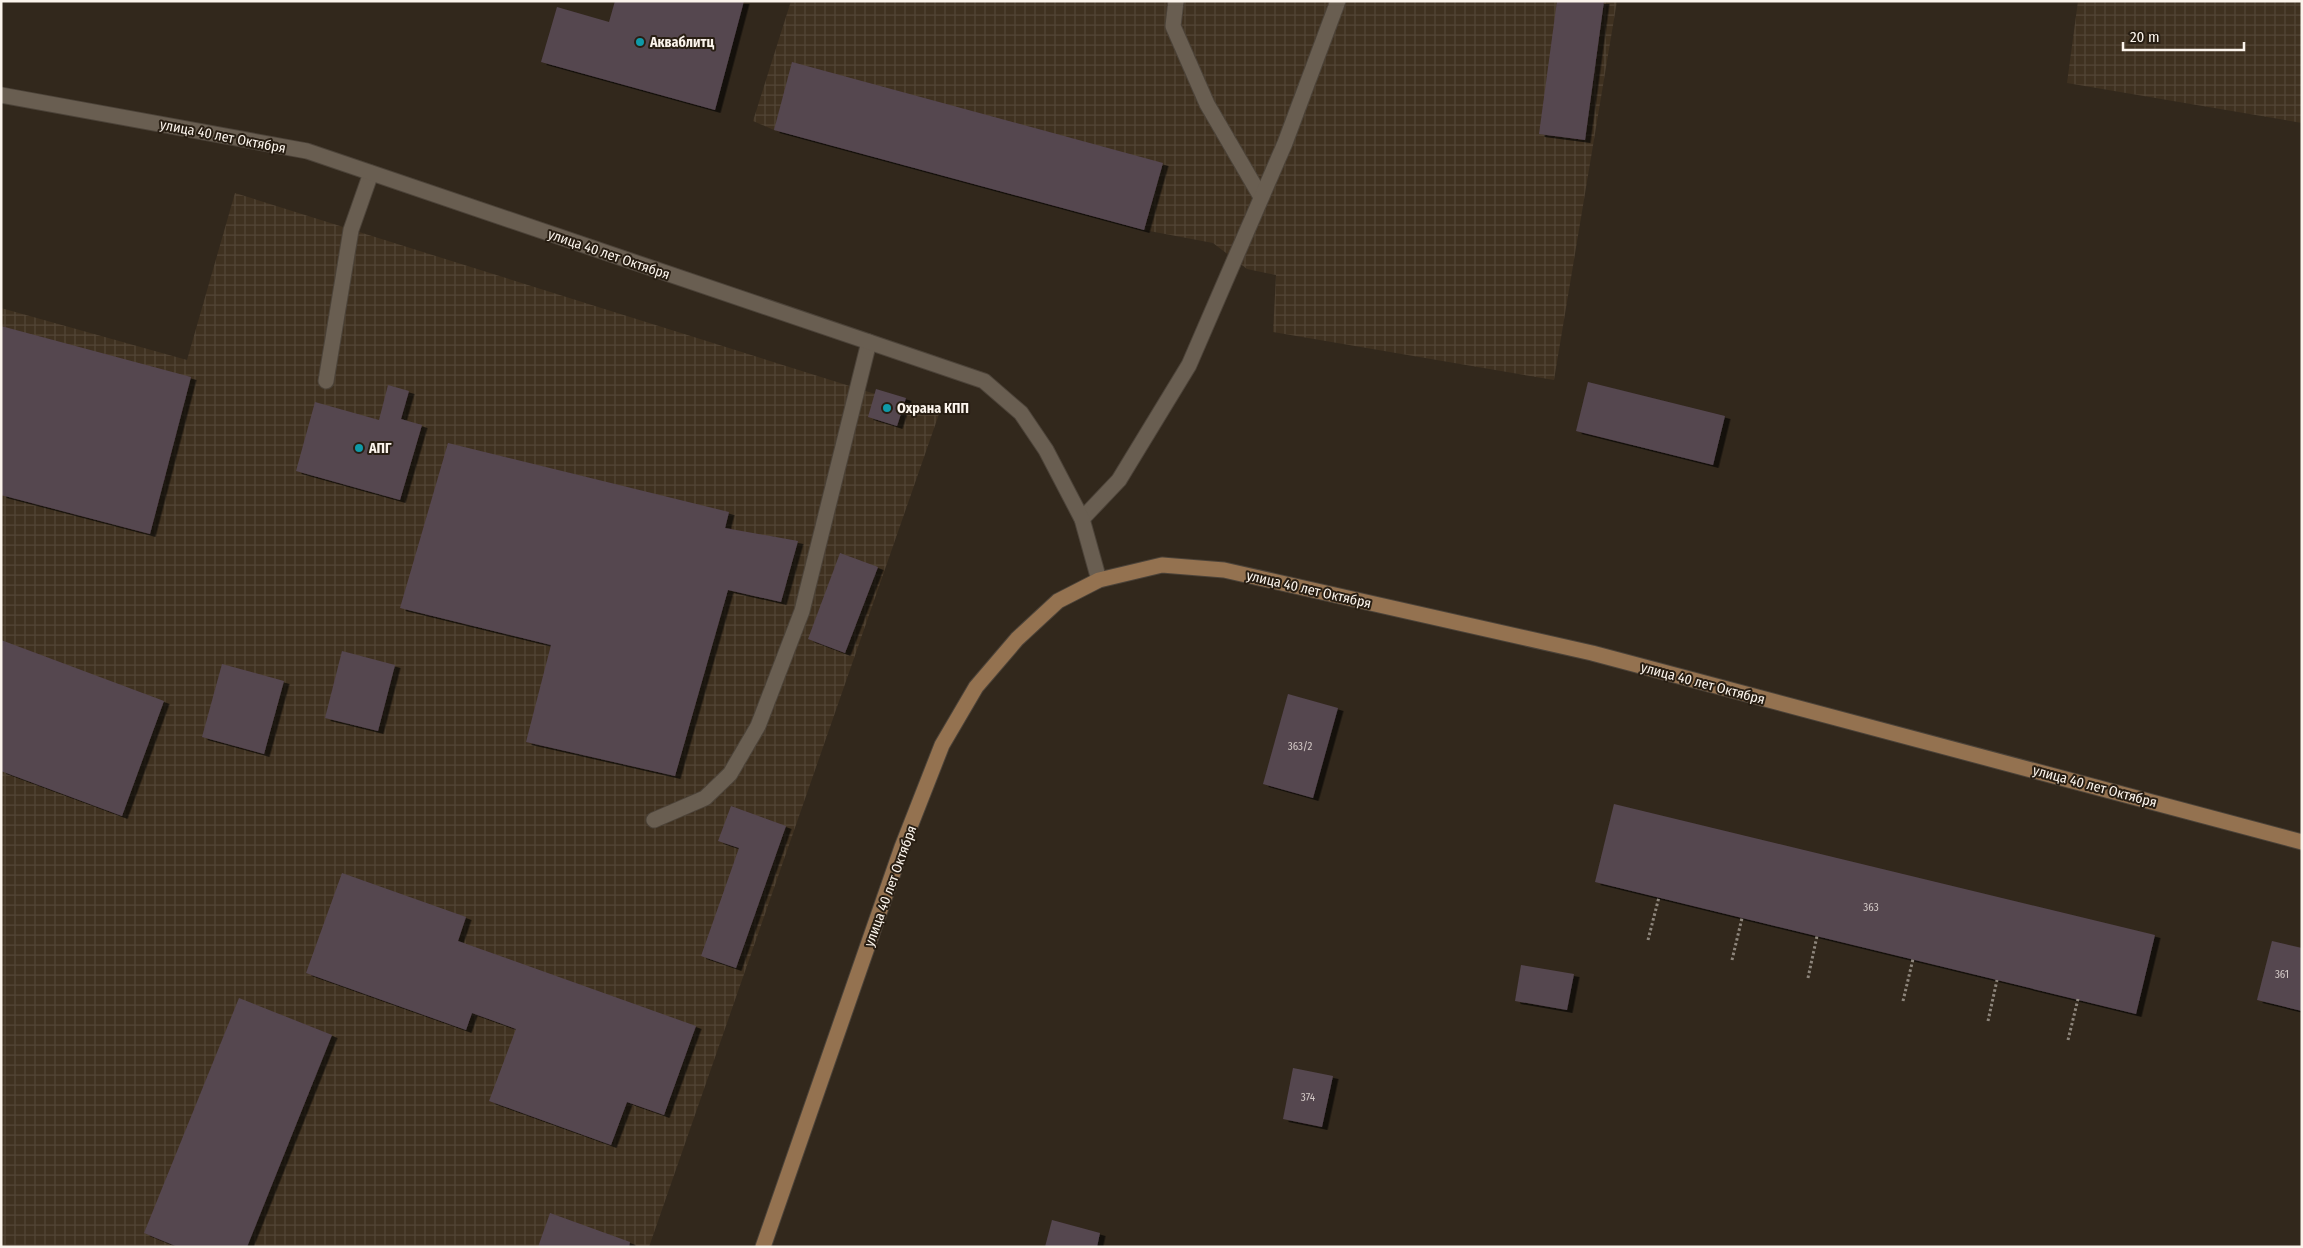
<svg xmlns="http://www.w3.org/2000/svg" width="2303" height="1248" viewBox="0 0 2303 1248" font-family="'Fira Sans Condensed',sans-serif">
  <style>
    .industrial { fill: url(#industrial-grid) }
    .building { fill: #554650; filter: url(#shadow) }
    .lines { fill: none; stroke-linecap: round; stroke-linejoin: round }
    .lane-casing { stroke: #4c4339; stroke-width: 17 }
    .street-casing { stroke: #4c4339; stroke-width: 17 }
    .secondary-casing { stroke: #4c4339; stroke-width: 17 }
    .path { stroke: #8e867c; stroke-width: 3; stroke-dasharray: 2.5 2.5; stroke-linecap: butt }
    .lane { stroke: #695e51; stroke-width: 15 }
    .street { stroke: #695e51; stroke-width: 15 }
    .secondary { stroke: #947250; stroke-width: 15 }
    .culture-dot { fill: #0f9aa8; stroke: #281e13; stroke-width: 2 }
    .labels { text-anchor: middle; stroke-width: 4; stroke-linejoin: round; paint-order: stroke }
    .number-label { font-size: 11px; fill: #d2c8c5 }
    .poi-label { font-size: 14px; font-weight: bold; fill: #fbf4ec; stroke: #281e13; text-anchor: start }
    .street-label { font-size: 14px; fill: #fbf4ec; stroke: #281e13 }
  </style>
  <defs>
    <pattern id="industrial-grid" width="8" height="8" patternUnits="userSpaceOnUse" patternTransform="scale(1.25)"><rect width="8" height="8" fill="#3f3120"/><path d="M0 4h8M4 0v8" fill="none" stroke="#524536"/></pattern>
    <filter id="shadow"><feDropShadow dx="5.5" dy="3" stdDeviation="0" flood-color="#0009"/></filter>
  </defs>
  <rect width="100%" height="100%" fill="#32281c"/>
  <g class="industrial">
    <path d="M791 1H1617L1554 380 1273 332 1276 275 1247 269 1213 243 1144 230 774 130 753 121Z"/>
    <path d="M2078 1H2302V123L2067 83Z"/>
    <path d="M235 193 939 414 649 1247H1V308L187 360Z"/>
  </g>
  <g class="building">
    <path d="M615 1H744L715 110 541 62 557 7 609 22Z"/>
    <path d="M1557 1H1604L1585 140 1539 134Z"/>
    <path d="M792 62 1163 163 1144 230 774 130Z"/>
    <path d="M1 326 191 377 150 534 1 495Z"/>
    <path d="M1588 382 1725 416 1713 465 1576 431Z"/>
    <path d="M388 385 409 391 401 419 422 425 400 500 296 471 315 402 379 420Z"/>
    <path d="M876 389 906 398 897 426 868 417Z"/>
    <path d="M448 443 729 512 725 528 798 541 781 602 728 590 675 776 526 742 551 645 400 608Z"/>
    <path d="M840 553 878 567 845 653 808 639Z"/>
    <path d="M1 640 164 701 122 816 1 771Z"/>
    <path d="M342 651 395 665 378 731 325 718Z"/>
    <path d="M222 664 284 681 264 754 202 737Z"/>
    <path d="M1288 694 1338 708 1313 798 1263 784Z"/>
    <path d="M1614 804 2155 935 2136 1014 1595 882Z"/>
    <path d="M731 806 786 826 736 968 701 956 739 848 718 841Z"/>
    <path d="M342 873 466 917 458 941 696 1026 664 1115 627 1102 611 1145 489 1101 516 1029 472 1013 466 1030 306 973Z"/>
    <path d="M2272 941 2302 948V1011L2257 1000Z"/>
    <path d="M1521 965 1574 974 1567 1010 1515 1001Z"/>
    <path d="M239 998 332 1035 247 1247H178L144 1233Z"/>
    <path d="M1293 1068 1333 1076 1322 1127 1283 1119Z"/>
    <path d="M550 1213 630 1242 629 1247H538Z"/>
    <path d="M1052 1220 1100 1233 1097 1247H1045Z"/>
  </g>
  <g class="lines">
    <g class="lane-casing">
      <g id="lane">
        <path d="M1176 1 1173 26 1207 104 1261 197"/>
        <path d="M326 381 351 230 371 173"/>
        <path d="M1082 519 1119 480 1189 365 1285 143 1338 1"/>
        <path d="M654 820 705 798 730 774 758 726 802 611 869 342"/>
      </g>
    </g>
    <g class="street-casing">
      <path id="street" d="M1 95 307 151 984 381 1021 413 1046 450 1082 519 1099 580"/>
    </g>
    <g class="secondary-casing">
      <path id="secondary" d="M763 1247 902 847 942 745 976 687 1017 639 1058 601 1099 580 1162 565 1224 570 1592 653 2302 842"/>
    </g>
    <g class="path">
      <path d="M1648 940 1659 897"/>
      <path d="M1732 960 1742 918"/>
      <path d="M1808 978 1817 936"/>
      <path d="M1903 1001 1913 959"/>
      <path d="M1988 1021 1997 980"/>
      <path d="M2068 1040 2078 999"/>
    </g>
    <use href="#lane" class="lane"/>
    <use href="#street" class="street"/>
    <use href="#secondary" class="secondary"/>
  </g>
  <g class="culture-dot">
    <circle cx="640" cy="42" r="5"/>
    <circle cx="887" cy="408" r="5"/>
    <circle cx="359" cy="448" r="5"/>
  </g>
  <g class="labels">
    <g class="number-label">
      <text x="1300" y="750">363/2</text>
      <text x="1871" y="911">363</text>
      <text x="2282" y="978">361</text>
      <text x="1308" y="1101">374</text>
    </g>
    <g class="poi-label">
      <text x="650" y="47">Акваблитц</text>
      <text x="897" y="413">Охрана КПП</text>
      <text x="369" y="453">АПГ</text>
    </g>
    <g class="street-label">
      <text transform="translate(223 136) rotate(11)" y="5">улица 40 лет Октября</text>
      <text transform="translate(609 254) rotate(19)" y="5">улица 40 лет Октября</text>
      <text transform="translate(1309 589) rotate(13)" y="5">улица 40 лет Октября</text>
      <text transform="translate(1703 683) rotate(15)" y="5">улица 40 лет Октября</text>
      <text transform="translate(2095 786) rotate(15)" y="5">улица 40 лет Октября</text>
      <text transform="translate(890 886) rotate(-70)" y="5">улица 40 лет Октября</text>
    </g>
  </g>
  <rect width="2303" height="1248" fill="none" stroke="#fbf4ec" stroke-width="5"/>
  <path d="M2123 42v8h121v-8" fill="none" stroke="#fbf4ec" stroke-width="2.5"/>
  <text x="2130" y="42" font-size="15" fill="#fbf4ec" stroke="#281e13" stroke-width="4" paint-order="stroke">20 m</text>
</svg>
